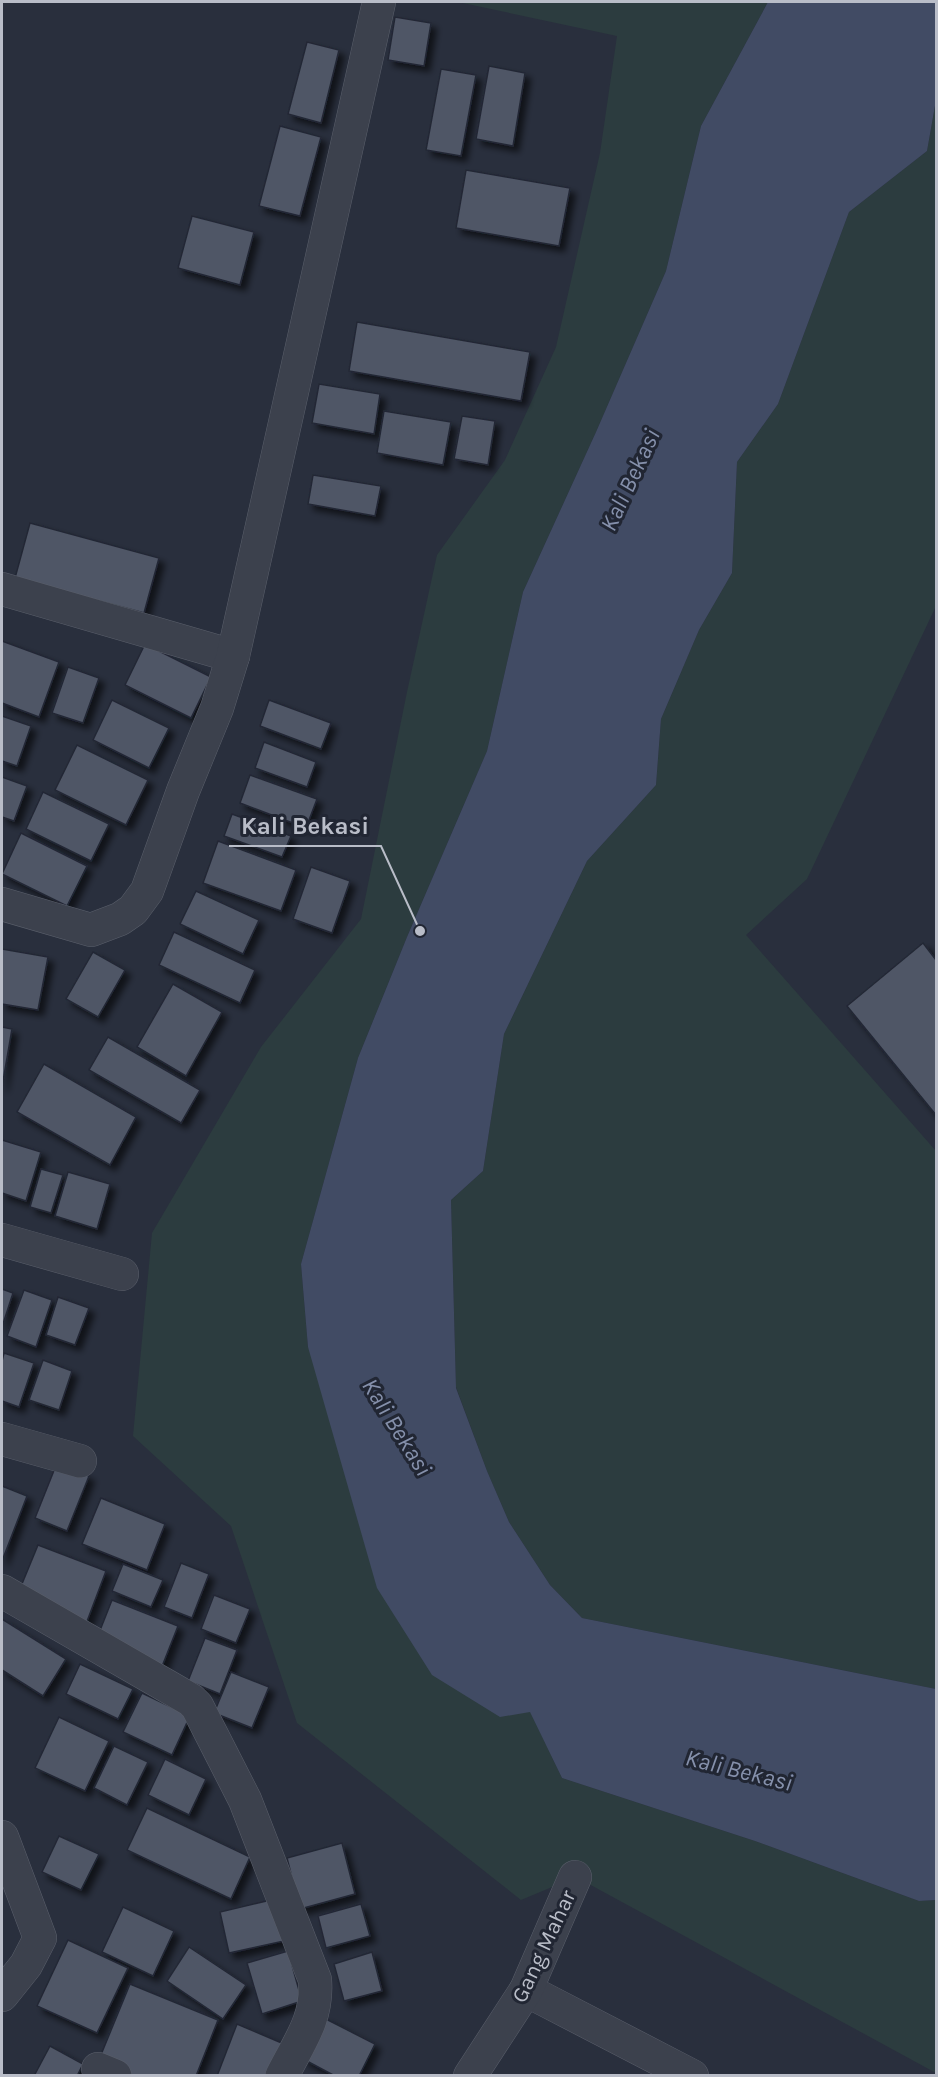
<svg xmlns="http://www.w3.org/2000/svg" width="938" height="2077" viewBox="0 0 938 2077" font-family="Karla,sans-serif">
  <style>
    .green { fill: #2c3c3f }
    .water { fill: #414b64 }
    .building { fill: #4f5666; stroke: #232835; stroke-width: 1.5; filter: url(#shadow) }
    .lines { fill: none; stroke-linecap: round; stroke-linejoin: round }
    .street-casing { stroke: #5a5f6b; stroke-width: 34 }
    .street { stroke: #3c414d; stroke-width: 33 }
    .labels { text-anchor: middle; stroke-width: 6; stroke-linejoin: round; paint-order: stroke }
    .street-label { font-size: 22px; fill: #b9bdc8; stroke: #212633 }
    .water-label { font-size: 24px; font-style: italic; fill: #8590ab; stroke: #212633 }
    .leader { fill: none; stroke: #b9bdc8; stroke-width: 2 }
    .callout-dot { fill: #b9bdc8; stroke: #212633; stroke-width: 2 }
    .callout-label { font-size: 24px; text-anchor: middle; font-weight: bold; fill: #b9bdc8; stroke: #212633; stroke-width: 6; stroke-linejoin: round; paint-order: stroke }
  </style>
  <defs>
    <filter id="shadow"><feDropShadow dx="5.5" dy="5.5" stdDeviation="3" flood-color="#0009"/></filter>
  </defs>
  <rect width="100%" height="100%" fill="#292f3d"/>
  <g class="green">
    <path d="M458 2H768L701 126 666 271 596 432 523 592 487 751 407 937 358 1058 301 1264 308 1347 530 1711 562 1778 755 1841 919 1901 936 1900V2073L576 1877 521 1900 297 1723 231 1526 133 1436 152 1233 261 1047 361 919 407 692 437 555 505 460 556 347 600 153 617 36Z"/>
    <path d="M936 100V606L807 879 746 935 936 1151V1689L582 1618 550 1585 509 1522 487 1471 456 1387 451 1200 483 1171 504 1034 587 861 656 785 661 719 699 630 732 573 737 462 778 404 849 212 927 151Z"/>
  </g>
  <path class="water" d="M768 2H936V100L927 151 849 212 778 404 737 462 732 573 699 630 661 719 656 785 587 861 504 1034 483 1171 451 1200 456 1388 487 1471 509 1522 550 1585 582 1618 936 1689V1900L919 1901 755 1841 562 1778 530 1712 500 1717 432 1675 377 1588 308 1347 301 1264 358 1058 407 937 487 751 523 592 596 432 666 271 701 126Z"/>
  <g class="building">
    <path d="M395 17 431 23 424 66 388 60Z"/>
    <path d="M307 42 339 50 321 123 288 114Z"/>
    <path d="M489 66 525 73 513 146 476 139Z"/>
    <path d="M441 69 476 75 461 156 426 150Z"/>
    <path d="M280 126 321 137 300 216 259 206Z"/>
    <path d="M466 170 570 188 559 246 456 228Z"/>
    <path d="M192 216 254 232 240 285 178 268Z"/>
    <path d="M357 322 530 352 521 401 349 371Z"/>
    <path d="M319 384 380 394 374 434 312 423Z"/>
    <path d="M384 411 451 422 443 465 377 453Z"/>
    <path d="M462 416 495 421 488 465 454 459Z"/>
    <path d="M313 475 381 486 375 516 308 504Z"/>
    <path d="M30 523 159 558 144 613 15 578Z"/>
    <path d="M2 641 59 662 39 717 2 703Z"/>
    <path d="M145 644 211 677 191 718 125 685Z"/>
    <path d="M68 667 99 678 83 723 52 713Z"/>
    <path d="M112 700 169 728 149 768 93 740Z"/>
    <path d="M269 700 331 723 321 749 260 726Z"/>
    <path d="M2 716 31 726 17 766 2 761Z"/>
    <path d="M264 742 316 762 307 787 255 768Z"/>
    <path d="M77 745 148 780 126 825 55 790Z"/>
    <path d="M250 775 317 799 306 828 240 803Z"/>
    <path d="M2 777 27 786 14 821 2 817Z"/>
    <path d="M43 792 109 824 91 861 26 829Z"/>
    <path d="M232 814 291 836 282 857 224 836Z"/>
    <path d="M21 833 87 866 67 906 2 874Z"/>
    <path d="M218 841 296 870 281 911 203 883Z"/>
    <path d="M311 867 350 881 332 933 293 919Z"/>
    <path d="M196 891 259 920 243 954 180 924Z"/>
    <path d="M174 932 255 970 240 1003 159 965Z"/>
    <path d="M923 943 936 960V1115L847 1006Z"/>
    <path d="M2 949 48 957 38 1010 2 1004Z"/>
    <path d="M93 952 125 970 98 1017 66 999Z"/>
    <path d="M173 984 222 1012 186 1076 137 1047Z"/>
    <path d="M2 1027 12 1029 2 1087Z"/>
    <path d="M108 1037 200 1090 181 1123 89 1070Z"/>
    <path d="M44 1064 136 1117 110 1165 17 1112Z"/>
    <path d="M2 1140 41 1152 26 1201 2 1193Z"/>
    <path d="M41 1169 63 1175 51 1213 30 1207Z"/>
    <path d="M68 1172 110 1184 97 1229 55 1216Z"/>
    <path d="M2 1289 13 1293 2 1327Z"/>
    <path d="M24 1290 52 1300 36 1347 7 1336Z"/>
    <path d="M58 1297 89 1308 75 1345 46 1335Z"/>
    <path d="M4 1353 34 1363 19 1407 2 1401V1361Z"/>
    <path d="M43 1360 72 1371 59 1410 29 1400Z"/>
    <path d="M57 1463 89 1476 67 1531 35 1518Z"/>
    <path d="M2 1486 27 1496 2 1561Z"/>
    <path d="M101 1498 165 1524 147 1570 82 1544Z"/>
    <path d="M38 1545 106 1571 86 1624 17 1596Z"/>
    <path d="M181 1563 209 1574 192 1618 164 1607Z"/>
    <path d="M123 1564 163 1580 151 1607 112 1591Z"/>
    <path d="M214 1595 250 1609 236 1643 201 1629Z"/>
    <path d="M112 1600 178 1626 161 1669 95 1643Z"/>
    <path d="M2 1619 66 1659 43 1696 2 1670Z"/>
    <path d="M205 1638 237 1650 220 1694 188 1681Z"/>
    <path d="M80 1664 133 1689 118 1719 66 1694Z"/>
    <path d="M231 1672 269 1687 252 1728 214 1713Z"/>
    <path d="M142 1693 190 1716 172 1755 123 1732Z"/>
    <path d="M59 1717 109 1741 85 1791 35 1768Z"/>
    <path d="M114 1746 148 1762 127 1805 94 1788Z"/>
    <path d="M165 1759 206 1779 189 1815 148 1795Z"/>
    <path d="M147 1808 250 1857 231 1899 127 1850Z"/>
    <path d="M59 1836 99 1854 81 1890 42 1872Z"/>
    <path d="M342 1843 355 1894 300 1909 287 1858Z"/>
    <path d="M275 1899 284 1941 229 1953 220 1912Z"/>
    <path d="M361 1904 370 1936 326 1948 318 1916Z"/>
    <path d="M123 1907 174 1931 153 1976 102 1952Z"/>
    <path d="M68 1940 128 1968 97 2033 37 2006Z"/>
    <path d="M189 1947 246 1985 223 2019 167 1981Z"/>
    <path d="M288 1951 302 2001 262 2014 247 1963Z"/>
    <path d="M372 1952 382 1991 344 2001 334 1964Z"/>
    <path d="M130 1984 218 2020 196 2076H131L98 2062Z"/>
    <path d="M324 2018 375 2044 359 2076H335L303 2059Z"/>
    <path d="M237 2024 284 2044 271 2076H217Z"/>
    <path d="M50 2046 83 2064 77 2076H34Z"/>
  </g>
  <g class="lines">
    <g class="street-casing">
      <g id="street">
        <path d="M2 589 233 656"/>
        <path d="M2 904 91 930 120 919 133 910 147 891 183 791 217 708 233 656 379 2"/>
        <path d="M2 1240 122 1274"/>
        <path d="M2 1439 80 1461"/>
        <path d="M2 1591 191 1700 197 1706 245 1800 315 1980C318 2019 299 2042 282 2076"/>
        <path d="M2 1837 40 1938 26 1965 2 1995"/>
        <path d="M526 1990 692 2076"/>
        <path d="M98 2069 115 2076"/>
        <path d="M470 2076 526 1990 575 1877"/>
      </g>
    </g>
    <use href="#street" class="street"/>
  </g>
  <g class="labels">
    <g class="street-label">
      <text transform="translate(543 1946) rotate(-65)" y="8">Gang Mahar</text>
    </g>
    <g class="water-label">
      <text transform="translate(630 480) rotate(-65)" y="8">Kali Bekasi</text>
      <text transform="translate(397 1427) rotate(58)" y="8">Kali Bekasi</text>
      <text transform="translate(739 1770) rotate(14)" y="8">Kali Bekasi</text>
    </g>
  </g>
  <path class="leader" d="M420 931L381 846H229"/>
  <circle class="callout-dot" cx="420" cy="931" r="6"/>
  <g class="callout-label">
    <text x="305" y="834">Kali Bekasi</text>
  </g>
  <rect width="938" height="2077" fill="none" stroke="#b9bdc8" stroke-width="6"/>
</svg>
